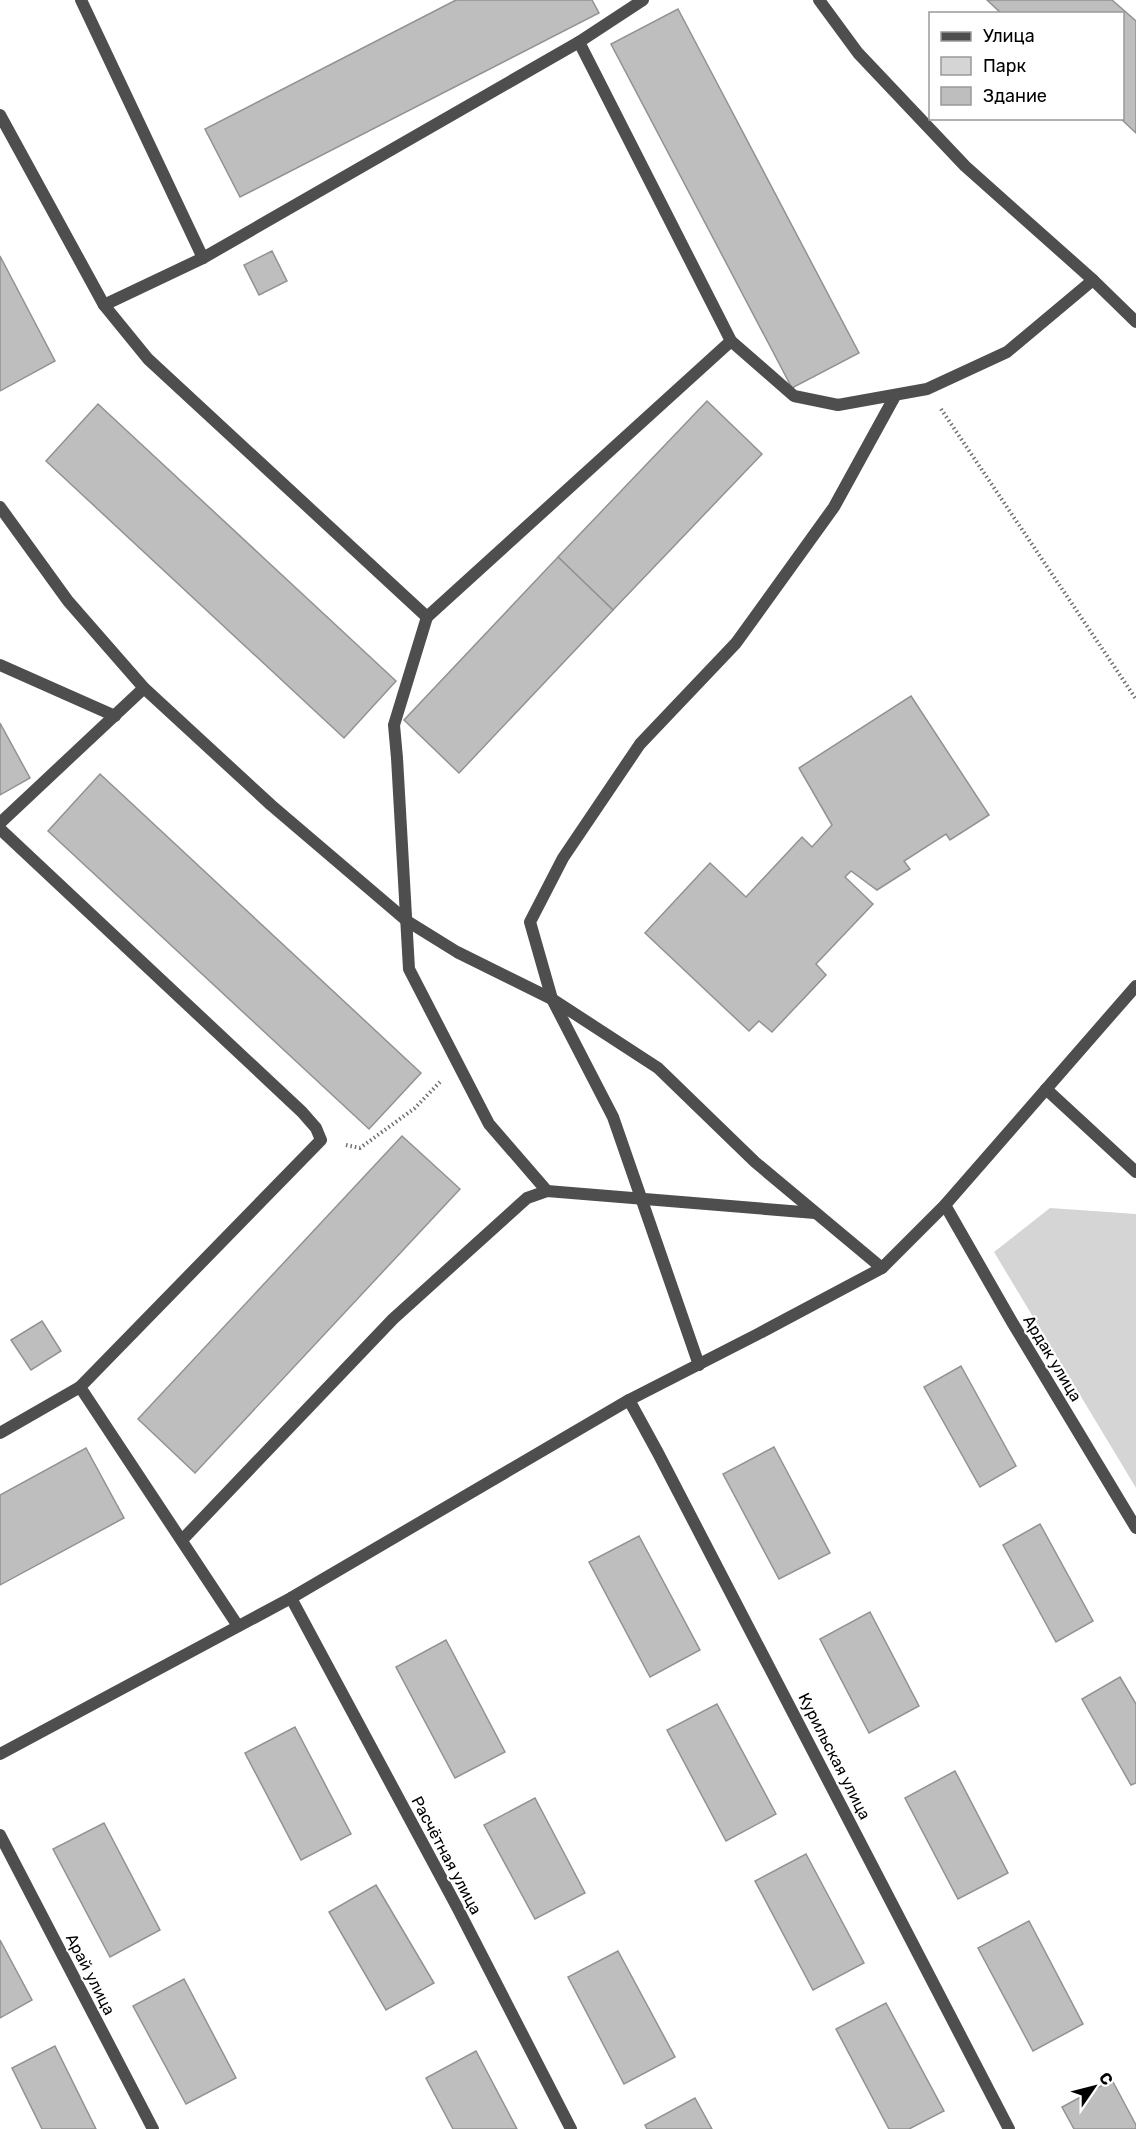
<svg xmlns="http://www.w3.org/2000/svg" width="1136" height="2129" viewBox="0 0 1136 2129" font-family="Rubik,sans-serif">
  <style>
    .green { fill: #d5d5d5 }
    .building { fill: #bebebe; stroke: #929292; stroke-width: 1.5 }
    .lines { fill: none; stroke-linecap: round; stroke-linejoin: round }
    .path { stroke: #707070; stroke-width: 4; stroke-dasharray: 1.5 3; stroke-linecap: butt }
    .service { stroke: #4e4e4e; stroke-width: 12 }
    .minor { stroke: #4e4e4e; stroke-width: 12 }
    .labels { text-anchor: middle; stroke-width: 4.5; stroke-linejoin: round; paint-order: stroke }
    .street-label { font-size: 16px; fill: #000; stroke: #fff }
  </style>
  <rect width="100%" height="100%" fill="#fff"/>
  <path class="green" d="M1050 1208 1136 1214V1488L994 1252Z"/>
  <g class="building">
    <path d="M456 0H592L599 13 240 197 205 129Z"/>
    <path d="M987 0H1112L1136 21V133L1120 118H1122V14H1002Z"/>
    <path d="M678 9 859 353 792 388 611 44Z"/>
    <path d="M272 251 287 281 259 295 244 265Z"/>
    <path d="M0 256 55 361 0 391Z"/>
    <path d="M707 401 762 454 613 610 558 557Z"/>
    <path d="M98 404 396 681 344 738 46 461Z"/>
    <path d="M558 557 613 610 459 773 404 720Z"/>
    <path d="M911 696 989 815 950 840 946 834 904 861 910 869 877 890 851 871 845 877 873 904 816 964 826 975 772 1032 759 1021 749 1031 645 933 710 863 746 897 802 837 812 847 832 825 799 768Z"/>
    <path d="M0 723 30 778 0 795Z"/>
    <path d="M100 774 421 1073 369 1129 48 831Z"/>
    <path d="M402 1136 460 1189 195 1473 138 1419Z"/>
    <path d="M42 1321 61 1351 31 1370 11 1340Z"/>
    <path d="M961 1366 1016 1466 980 1487 924 1387Z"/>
    <path d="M774 1447 830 1553 779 1579 723 1474Z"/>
    <path d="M86 1448 124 1518 0 1585V1495Z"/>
    <path d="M1040 1524 1093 1621 1056 1642 1003 1545Z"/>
    <path d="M639 1536 700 1650 650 1677 589 1562Z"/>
    <path d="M870 1612 919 1706 869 1733 820 1639Z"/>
    <path d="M446 1640 505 1752 455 1778 396 1667Z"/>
    <path d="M1120 1677 1136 1704V1783L1131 1785 1082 1699Z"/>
    <path d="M717 1704 776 1814 726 1841 667 1730Z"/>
    <path d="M295 1727 351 1834 301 1860 245 1753Z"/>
    <path d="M955 1771 1008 1873 958 1899 905 1798Z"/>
    <path d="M535 1798 585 1893 535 1919 484 1825Z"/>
    <path d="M104 1823 160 1930 110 1957 53 1849Z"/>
    <path d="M806 1854 864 1963 813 1990 755 1881Z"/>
    <path d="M376 1885 434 1983 386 2010 329 1912Z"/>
    <path d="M1029 1921 1083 2024 1033 2051 978 1948Z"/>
    <path d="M0 1940 32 2000 0 2018Z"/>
    <path d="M618 1951 675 2057 624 2084 568 1977Z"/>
    <path d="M184 1979 236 2078 186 2104 133 2006Z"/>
    <path d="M886 2003 944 2111 909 2129H889L836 2029Z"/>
    <path d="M55 2046 96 2129H42L12 2068Z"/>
    <path d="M476 2051 517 2129H453L426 2078Z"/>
    <path d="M1112 2080 1136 2125V2129H1074L1062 2107Z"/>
    <path d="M695 2098 712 2129H647L645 2125Z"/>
  </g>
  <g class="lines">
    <g class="path">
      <path d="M941 409 1136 699"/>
      <path d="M346 1145 360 1148 415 1108 440 1082"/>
    </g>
    <g class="service">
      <path d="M81 0 203 258 579 42"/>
      <path d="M643 0 579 42 731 341 794 396 838 405 927 389 1007 352 1093 280"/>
      <path d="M0 115 104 305 148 359 427 617 731 341"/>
      <path d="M104 305 203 258"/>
      <path d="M0 507 68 601 144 688 271 805 407 921 457 952 552 999 658 1068 755 1162 882 1268"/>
      <path d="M427 617 394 725 397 758 409 969 489 1124 547 1191"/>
      <path d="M0 665 115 716"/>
      <path d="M0 823 144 688"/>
      <path d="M0 829 302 1112 316 1128 321 1140 80 1387 238 1626"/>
      <path d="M699 1365 613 1117 552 999 530 922 563 858 640 744 736 643 834 507 895 396"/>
      <path d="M0 1433 80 1387"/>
      <path d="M182 1540 393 1319 527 1198 547 1191 815 1213"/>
    </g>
    <g class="minor">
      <path d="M819 0 858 53 965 166 1093 280 1136 322"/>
      <path d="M1046 1089 1136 1172"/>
      <path d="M945 1205 1012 1322 1136 1528"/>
      <path d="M629 1400 658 1453 1009 2129"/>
      <path d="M291 1598 457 1907 571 2129"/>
      <path d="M0 1754 291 1598 629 1400 758 1334 882 1268 945 1205 1136 986"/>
      <path d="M0 1835 153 2129"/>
    </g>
  </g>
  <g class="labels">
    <g class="street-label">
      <text transform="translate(1053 1358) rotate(59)" y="6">Ардак улица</text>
      <text transform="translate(835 1756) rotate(63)" y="6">Курильская улица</text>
      <text transform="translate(447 1855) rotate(62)" y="6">Расчётная улица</text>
      <text transform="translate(91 1974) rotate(63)" y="6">Арай улица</text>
    </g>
  </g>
  <rect x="929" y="12" width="195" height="108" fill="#ffffff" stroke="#999999" stroke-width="1.5"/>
  <rect x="941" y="32" width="30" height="9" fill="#4e4e4e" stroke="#999999" stroke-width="1.5"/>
  <text x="983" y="42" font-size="18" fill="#000000">Улица</text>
  <rect x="941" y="57" width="30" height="18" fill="#d5d5d5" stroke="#999999" stroke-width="1.5"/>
  <text x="983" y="72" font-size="18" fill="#000000">Парк</text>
  <rect x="941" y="87" width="30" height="18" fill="#bebebe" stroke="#999999" stroke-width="1.5"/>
  <text x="983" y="102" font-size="18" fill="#000000">Здание</text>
  <g transform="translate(1094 2087) rotate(55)" stroke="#ffffff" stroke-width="4.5" paint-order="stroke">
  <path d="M0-4.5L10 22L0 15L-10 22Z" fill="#000000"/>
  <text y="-9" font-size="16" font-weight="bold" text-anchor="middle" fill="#000000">С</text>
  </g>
</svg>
